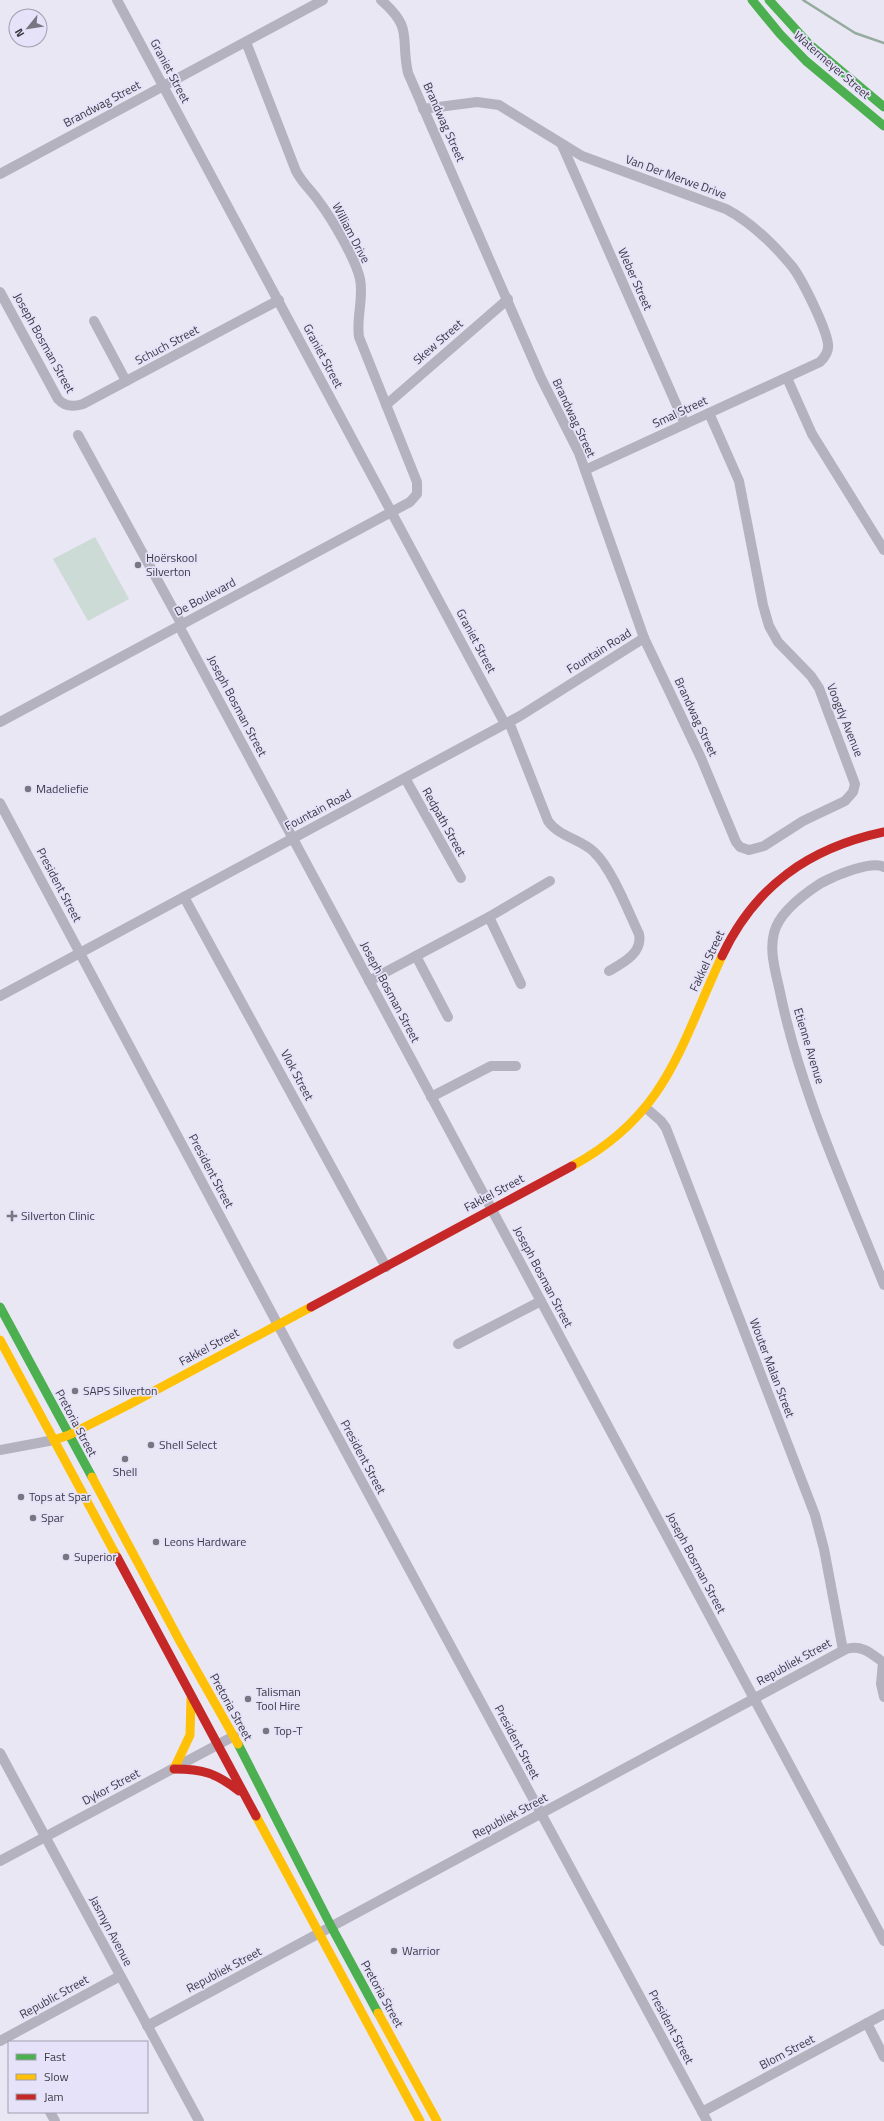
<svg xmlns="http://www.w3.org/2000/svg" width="884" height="2121" viewBox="0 0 884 2121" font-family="'Titillium Web',sans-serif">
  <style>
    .green { fill: #ccdbd5 }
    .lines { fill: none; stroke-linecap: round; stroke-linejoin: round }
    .stream { stroke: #94ab9d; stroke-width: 2.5 }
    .street { stroke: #b4b2be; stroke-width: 10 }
    .fast { stroke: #4caf50; stroke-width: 9 }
    .slow { stroke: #ffc107; stroke-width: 9 }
    .jam { stroke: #c62828; stroke-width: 9 }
    .poi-dot { fill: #787781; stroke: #e5e2f9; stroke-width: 1.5 }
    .labels { text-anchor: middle; stroke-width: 3.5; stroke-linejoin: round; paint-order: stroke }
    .street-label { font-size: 12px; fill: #3b3a43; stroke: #e5e2f9 }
    .poi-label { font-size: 12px; fill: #3b3a43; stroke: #e5e2f9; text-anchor: start }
  </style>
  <rect width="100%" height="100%" fill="#e9e7f4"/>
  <path class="green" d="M95 537 129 599 88 621 53 559Z"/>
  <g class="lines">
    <path class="stream" d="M803 0 855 33 884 43"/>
    <g class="street">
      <path d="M117 0 505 724"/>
      <path d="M381 0C414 29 400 36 408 73L541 378 579 453 644 638 701 758 736 842 740 847 749 850 764 846 803 821 845 801 853 792 855 784 819 688 811 676 778 642 769 626 763 605 739 481 709 413"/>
      <path d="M423 109 477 102 499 105 582 156 726 209C749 221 773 244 790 264 801 276 826 328 828 344 829 351 825 357 820 362L585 470"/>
      <path d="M562 145 685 424"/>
      <path d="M0 174 323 0"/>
      <path d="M0 292 58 399C65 407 74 407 83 404L279 300"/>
      <path d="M94 321 126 381"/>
      <path d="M787 378 812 434 884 550"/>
      <path d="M386 405 508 299"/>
      <path d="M78 435 182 625"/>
      <path d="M179 626 884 1941"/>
      <path d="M0 722 410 502 417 494V482L359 337C356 318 364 298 360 279 356 260 332 219 320 203 312 191 302 183 296 171L246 42"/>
      <path d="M509 722 548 821C559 837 581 839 594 852 612 869 628 911 639 934 643 953 623 963 609 971"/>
      <path d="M405 778 461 878"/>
      <path d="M0 803 326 1415 707 2121"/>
      <path d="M884 867C871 860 834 876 821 883 804 894 779 912 774 933 769 952 776 973 780 992 801 1094 846 1189 884 1285"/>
      <path d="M184 897 386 1267"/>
      <path d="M489 917 521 984"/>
      <path d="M416 956 448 1017"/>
      <path d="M369 981 489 917 550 881"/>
      <path d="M0 996 520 716 644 638"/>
      <path d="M431 1097 491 1066H516"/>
      <path d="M646 1108 661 1121 666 1128 815 1515 824 1549 843 1650"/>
      <path d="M458 1344 541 1301"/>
      <path d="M0 1450 54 1440"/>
      <path d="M883 1662 881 1684 884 1697"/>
      <path d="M0 1753 199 2121"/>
      <path d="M0 1861 234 1736"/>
      <path d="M867 2023 884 2057"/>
      <path d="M147 2026 846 1649C862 1644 872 1654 884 1663"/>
      <path d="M0 2041 120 1976"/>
      <path d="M50 2112 55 2121"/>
      <path d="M702 2112 884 2014"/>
    </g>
    <g class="fast">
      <path d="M752 0 780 34 806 61 884 126"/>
      <path d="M769 0 809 44 884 107"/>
      <path d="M0 1307 92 1477"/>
      <path d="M238 1744 332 1928 378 2013"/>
    </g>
    <g class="slow">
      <path d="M572 1166C667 1115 680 1046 722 956"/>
      <path d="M0 1340 117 1557"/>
      <path d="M54 1440 69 1435 130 1404 311 1307"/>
      <path d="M92 1477 182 1645 238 1744"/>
      <path d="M174 1769 190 1735 191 1698"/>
      <path d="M256 1816 420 2121"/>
      <path d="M378 2013 437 2121"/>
    </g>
    <g class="jam">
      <path d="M722 956C755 886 809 848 884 832"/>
      <path d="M311 1307 572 1166"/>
      <path d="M117 1557 256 1816"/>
      <path d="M174 1769C203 1769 216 1773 239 1791"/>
    </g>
  </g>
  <g class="poi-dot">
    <circle cx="138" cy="565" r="4"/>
    <circle cx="28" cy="789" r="4"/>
    <path d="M10 1210h4v4h4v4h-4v4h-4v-4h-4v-4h4z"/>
    <circle cx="75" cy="1391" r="4"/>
    <circle cx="151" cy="1445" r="4"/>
    <circle cx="125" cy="1459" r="4"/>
    <circle cx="21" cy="1497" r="4"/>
    <circle cx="33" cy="1518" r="4"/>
    <circle cx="156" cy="1542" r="4"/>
    <circle cx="66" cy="1557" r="4"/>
    <circle cx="248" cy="1699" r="4"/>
    <circle cx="266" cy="1731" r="4"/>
    <circle cx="394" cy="1951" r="4"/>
  </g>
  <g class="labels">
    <g class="street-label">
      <text transform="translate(832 65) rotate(41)" y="4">Watermeyer Street</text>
      <text transform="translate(170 71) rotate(62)" y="4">Graniet Street</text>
      <text transform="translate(102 104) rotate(-28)" y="4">Brandwag Street</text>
      <text transform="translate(444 122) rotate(66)" y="4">Brandwag Street</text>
      <text transform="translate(676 177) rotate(20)" y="4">Van Der Merwe Drive</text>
      <text transform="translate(351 233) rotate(62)" y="4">William Drive</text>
      <text transform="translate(635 279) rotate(66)" y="4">Weber Street</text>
      <text transform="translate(438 342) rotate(-41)" y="4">Skew Street</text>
      <text transform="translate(44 343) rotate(61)" y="4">Joseph Bosman Street</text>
      <text transform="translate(167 345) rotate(-28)" y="4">Schuch Street</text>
      <text transform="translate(323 356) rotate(62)" y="4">Graniet Street</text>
      <text transform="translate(680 412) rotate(-25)" y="4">Smal Street</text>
      <text transform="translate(574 418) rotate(65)" y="4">Brandwag Street</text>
      <text transform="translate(205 597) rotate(-28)" y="4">De Boulevard</text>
      <text transform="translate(476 641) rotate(62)" y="4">Graniet Street</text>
      <text transform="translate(599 651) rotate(-32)" y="4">Fountain Road</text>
      <text transform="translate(237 706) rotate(62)" y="4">Joseph Bosman Street</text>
      <text transform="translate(696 717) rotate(65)" y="4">Brandwag Street</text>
      <text transform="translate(845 720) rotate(68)" y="4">Voogdy Avenue</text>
      <text transform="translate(318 810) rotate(-28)" y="4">Fountain Road</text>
      <text transform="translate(444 822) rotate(61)" y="4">Redpath Street</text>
      <text transform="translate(59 885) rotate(62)" y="4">President Street</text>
      <text transform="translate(707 961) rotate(-65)" y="4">Fakkel Street</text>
      <text transform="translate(390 992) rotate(62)" y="4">Joseph Bosman Street</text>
      <text transform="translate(809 1046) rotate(73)" y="4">Etienne Avenue</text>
      <text transform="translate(297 1075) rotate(62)" y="4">Vlok Street</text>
      <text transform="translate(211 1171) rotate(62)" y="4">President Street</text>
      <text transform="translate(494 1193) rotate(-28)" y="4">Fakkel Street</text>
      <text transform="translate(543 1277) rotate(62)" y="4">Joseph Bosman Street</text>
      <text transform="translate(209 1347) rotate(-28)" y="4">Fakkel Street</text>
      <text transform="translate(772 1368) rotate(69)" y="4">Wouter Malan Street</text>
      <text transform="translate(76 1423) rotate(62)" y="4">Pretoria Street</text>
      <text transform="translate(363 1457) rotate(62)" y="4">President Street</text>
      <text transform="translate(696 1563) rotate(62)" y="4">Joseph Bosman Street</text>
      <text transform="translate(794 1662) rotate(-29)" y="4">Republiek Street</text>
      <text transform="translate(231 1707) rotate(61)" y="4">Pretoria Street</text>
      <text transform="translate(517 1742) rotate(62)" y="4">President Street</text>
      <text transform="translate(111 1787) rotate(-28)" y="4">Dykor Street</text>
      <text transform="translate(510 1816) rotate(-28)" y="4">Republiek Street</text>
      <text transform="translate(111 1931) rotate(62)" y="4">Jasmyn Avenue</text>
      <text transform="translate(224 1970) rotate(-28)" y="4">Republiek Street</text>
      <text transform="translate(382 1994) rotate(61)" y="4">Pretoria Street</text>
      <text transform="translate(54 1997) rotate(-29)" y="4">Republic Street</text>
      <text transform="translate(671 2027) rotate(62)" y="4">President Street</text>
      <text transform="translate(787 2052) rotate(-28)" y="4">Blom Street</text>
    </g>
    <g class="poi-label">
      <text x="146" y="562">Hoërskool<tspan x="146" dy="14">Silverton</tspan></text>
      <text x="36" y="793">Madeliefie</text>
      <text x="21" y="1220">Silverton Clinic</text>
      <text x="83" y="1395">SAPS Silverton</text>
      <text x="159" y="1449">Shell Select</text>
      <text x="125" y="1476" text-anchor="middle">Shell</text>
      <text x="29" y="1501">Tops at Spar</text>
      <text x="41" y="1522">Spar</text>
      <text x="164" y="1546">Leons Hardware</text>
      <text x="74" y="1561">Superior</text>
      <text x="256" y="1696">Talisman<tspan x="256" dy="14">Tool Hire</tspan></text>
      <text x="274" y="1735">Top-T</text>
      <text x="402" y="1955">Warrior</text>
    </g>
  </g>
  <rect x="8" y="2041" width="140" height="72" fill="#e5e2f9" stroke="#a19fb0"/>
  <rect x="16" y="2054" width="20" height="6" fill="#4caf50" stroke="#a19fb0"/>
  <text x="44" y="2061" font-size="12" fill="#3b3a43">Fast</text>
  <rect x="16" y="2074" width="20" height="6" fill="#ffc107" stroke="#a19fb0"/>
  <text x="44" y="2081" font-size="12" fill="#3b3a43">Slow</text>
  <rect x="16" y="2094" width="20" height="6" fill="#c62828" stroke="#a19fb0"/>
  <text x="44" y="2101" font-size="12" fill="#3b3a43">Jam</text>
  <g transform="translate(28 28) rotate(240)"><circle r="19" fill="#e5e2f9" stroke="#a19fb0"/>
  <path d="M0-3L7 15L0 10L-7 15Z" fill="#787781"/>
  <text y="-6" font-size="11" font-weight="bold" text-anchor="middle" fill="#3b3a43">N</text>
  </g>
</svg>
